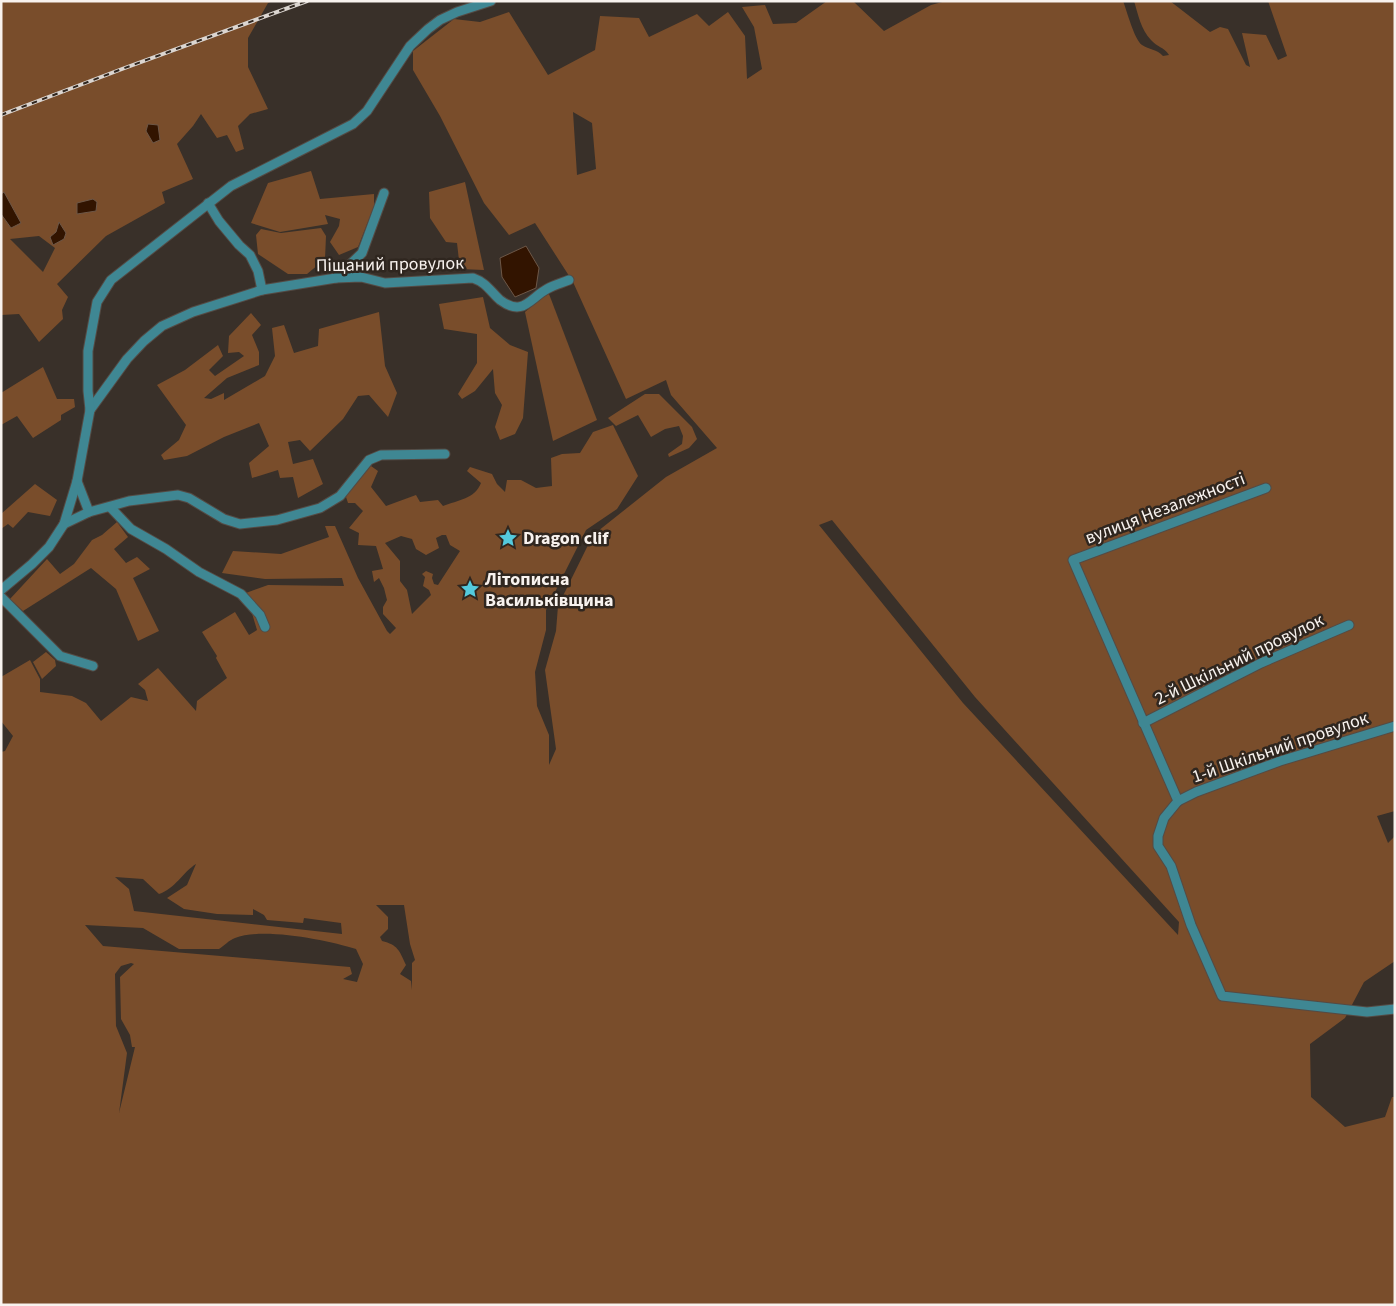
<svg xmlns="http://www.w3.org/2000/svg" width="1396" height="1306" viewBox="0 0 1396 1306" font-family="'Source Sans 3',sans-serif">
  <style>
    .green { fill: #794d2b; fill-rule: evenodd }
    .water { fill: #321400; stroke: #6d5747 }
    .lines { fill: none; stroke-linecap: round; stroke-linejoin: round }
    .minor-casing { stroke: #544b45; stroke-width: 11 }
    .minor { stroke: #3f8793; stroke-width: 9 }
    .rail-casing { stroke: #dbd5d0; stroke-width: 4 }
    .rail { stroke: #2f261f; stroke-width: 2; stroke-dasharray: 5.5; stroke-linecap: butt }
    .labels { text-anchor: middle; stroke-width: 5; stroke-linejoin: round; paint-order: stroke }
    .street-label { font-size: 18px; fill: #f8f2ee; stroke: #2f261f }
    .poi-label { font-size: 18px; font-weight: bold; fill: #f8f2ee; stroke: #2f261f; text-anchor: start }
  </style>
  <rect width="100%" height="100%" fill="#393029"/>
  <g class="green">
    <path d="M1 1H273L268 3 248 38V67L268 109 250 114 238 126 244 149 236 152 227 135 217 138 201 114 193 126 177 144 193 179 162 192 165 203 106 236 57 284 68 297 62 310 63 319 39 342 19 314 1 315ZM39 236 55 248 43 272 10 239Z"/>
    <path d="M827 1H853L884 31 931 5 946 1H1123C1127 11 1134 39 1142 45 1149 50 1157 49 1163 56L1169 55C1164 47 1157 47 1151 40 1141 30 1138 14 1134 1H1170L1210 32 1220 27 1228 29 1246 65 1250 67 1242 33 1266 35 1278 60 1287 56 1268 1H1395V811L1377 816 1388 843 1395 836V961L1364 982 1345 1018 1310 1044 1311 1097 1345 1127 1385 1117 1392 1097H1395V1305H1V752L5 751 13 736 1 721V677L30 660 40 679V692L72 696 86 703 101 721 131 697 148 701 145 690 138 684 158 668 196 711 197 701 227 678 216 658 217 656 202 632 235 612 249 635 257 630 246 593 268 585 344 586 342 578 265 579 222 573 233 551 281 554 329 537 325 526H335L358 578 387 631 390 634 396 628 383 614V607L387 600 384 588 379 578 374 582 372 571 383 569 376 546 358 545 359 533 349 528 363 511 355 503H348L346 497 351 487 371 466 378 471 371 487 386 506 416 495 420 502 438 500 443 506C458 500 475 499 481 483L467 471 470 467 492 474 497 484 505 492 507 480H521L536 488 552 486 551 458 562 454 580 453 593 432 613 425 638 476 617 509 586 530 546 610V630L535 672 537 706 549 735V765L556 749 545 670 556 631 558 606 593 535 666 477 717 448 671 395 666 380 626 399 573 282 535 223 509 235 484 203 440 116 413 70V51L454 19 480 22 509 12 548 75 595 50 600 16 639 18 649 37 697 14 709 26 728 12 745 36 747 79 762 69 754 27 742 7 765 5 773 24 796 23ZM573 112 592 123 596 169 577 175ZM832 520 975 697 1179 922 1178 935 963 703 819 525ZM442 535H446L450 545 460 551 438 585 434 584 432 578 433 574 426 571 422 574 425 577 423 586 429 590 431 595 412 614 407 590 400 581V561L385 543 401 536 412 539 416 549 426 555 439 548 436 538ZM196 864 187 885 167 898 184 909 217 914 253 915V909L264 915 267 920 303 923 304 918 341 923 342 934 134 911 129 889 115 877 143 879 159 894C175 889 183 872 196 864ZM376 905H404L410 944 415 960 412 963V990L411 981 400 974 406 965C399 950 398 945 382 941L380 937 388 929V917ZM85 925 143 928 179 949H219C224 946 229 940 235 938 262 927 327 940 356 949L363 964 357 982 343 979 352 974 350 967 103 946ZM131 963 134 964 120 977 121 1019 130 1035 132 1047H135L119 1113 127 1053 116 1026 115 974 121 966Z"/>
    <path d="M311 171 320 199 374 194V206L358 247 339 255 330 242 339 226 340 219 325 215 328 224 280 232 251 223 268 183Z"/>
    <path d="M465 182 484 270 460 269 457 243 446 242 430 218 429 192Z"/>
    <path d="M321 228 326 236 325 259 307 274H288L258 254 256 235 261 229 281 233Z"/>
    <path d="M549 294 597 420 553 441 525 312 543 297Z"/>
    <path d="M483 297 490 328 510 345 528 352 523 418 515 434 500 440 495 427 502 405 495 393 493 369 475 391 462 399 458 394 477 363V334L444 329 439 304Z"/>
    <path d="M379 312 385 366 397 393 388 417 369 395 358 396 343 419 310 451 300 440 288 442 293 464 313 459 323 484 298 498 293 477 280 478 278 470 252 478 249 463 269 446 259 423 224 437 187 456 164 460 161 455 179 440 186 425 157 385 185 370 218 345 223 356 209 370 215 376 244 356 239 352 228 353 229 336 251 313 261 325 252 335 259 352V365L227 378 204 398 211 399 224 393V400L265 376 275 356 272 328 284 325 294 353 318 346 319 329Z"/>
    <path d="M43 367 57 399H74L75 407 61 415V420L33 438 17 416 1 425V393Z"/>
    <path d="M645 394H659L692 427 697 439 689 448 669 457 668 454 682 444 683 436 679 426 665 429 651 437 638 415 616 426 608 418Z"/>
    <path d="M35 484 57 500 50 516 28 512 13 528 8 524 1 529V514Z"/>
    <path d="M117 522 128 537 114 549 126 563 137 557 150 569 133 578 159 631 138 641 116 589 91 568 23 611 10 599 47 559 60 574 74 564 92 540 102 535Z"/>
    <path d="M46 652 55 660 56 666 42 679 33 662Z"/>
  </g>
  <g class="water">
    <path d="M148 124 158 125 160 140 153 143 146 131Z"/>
    <path d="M4 192 21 223 11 228 1 214V194Z"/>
    <path d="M93 199 97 202 96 211 77 214V203Z"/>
    <path d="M59 222 66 233 64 239 53 245 50 237 56 232Z"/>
    <path d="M526 246 539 268 536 288 515 297 502 277 500 258Z"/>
  </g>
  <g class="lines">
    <g class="minor-casing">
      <g id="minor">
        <path d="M208 203 219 221 239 245 250 255 258 271 262 290"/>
        <path d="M336 278 362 253 384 193"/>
        <path d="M90 410 127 359 144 341 162 326 193 312 262 290 336 278 361 277 385 283 473 278C487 283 490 291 500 300 523 317 529 299 547 289 554 285 562 283 569 280"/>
        <path d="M77 481 89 512"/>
        <path d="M1266 488 1073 560 1178 801 1164 818 1158 836V846L1171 866 1191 925 1222 996 1367 1012 1395 1009"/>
        <path d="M110 507 131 529 166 549 199 572 241 594 260 615 265 627"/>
        <path d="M64 524 89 512 129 501 178 495 189 498 224 519 240 524 277 520 320 508 340 496 369 460 381 455 445 454"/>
        <path d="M1 590 32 564 49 547 64 524 77 481 90 410 88 391V351L97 302 111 280 231 186 353 124 367 111 410 46 428 29 440 20 457 12 491 1"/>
        <path d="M1 597 60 656 93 666"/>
        <path d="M1143 723 1261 663 1349 625"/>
        <path d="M1178 801 1196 792 1280 761 1395 726"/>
      </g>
    </g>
    <use href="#minor" class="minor"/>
    <g class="rail-casing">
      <path id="rail" d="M1 115 122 69 307 1"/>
    </g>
    <use href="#rail" class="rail"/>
  </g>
  <defs>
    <g id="sight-bare" transform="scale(1.5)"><path d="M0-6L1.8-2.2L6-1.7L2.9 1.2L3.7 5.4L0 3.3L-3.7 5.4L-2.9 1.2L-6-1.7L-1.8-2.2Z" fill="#54cadd" stroke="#2f261f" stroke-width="2.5" paint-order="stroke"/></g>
  </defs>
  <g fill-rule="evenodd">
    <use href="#sight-bare" x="508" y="538"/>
    <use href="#sight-bare" x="470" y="589"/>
  </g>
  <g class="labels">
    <g class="street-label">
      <text transform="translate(390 264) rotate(-1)" y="6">Піщаний провулок</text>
      <text transform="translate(1165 508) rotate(-21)" y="6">вулиця Незалежності</text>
      <text transform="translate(1239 659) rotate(-26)" y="6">2-й Шкільний провулок</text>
      <text transform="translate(1280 747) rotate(-19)" y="6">1-й Шкільний провулок</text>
    </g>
    <g class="poi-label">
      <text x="523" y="544">Dragon clif</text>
      <text x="485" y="585">Літописна<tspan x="485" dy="21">Васильківщина</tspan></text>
    </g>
  </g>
  <rect width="1396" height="1306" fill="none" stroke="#f8f2ee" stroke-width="5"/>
</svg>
